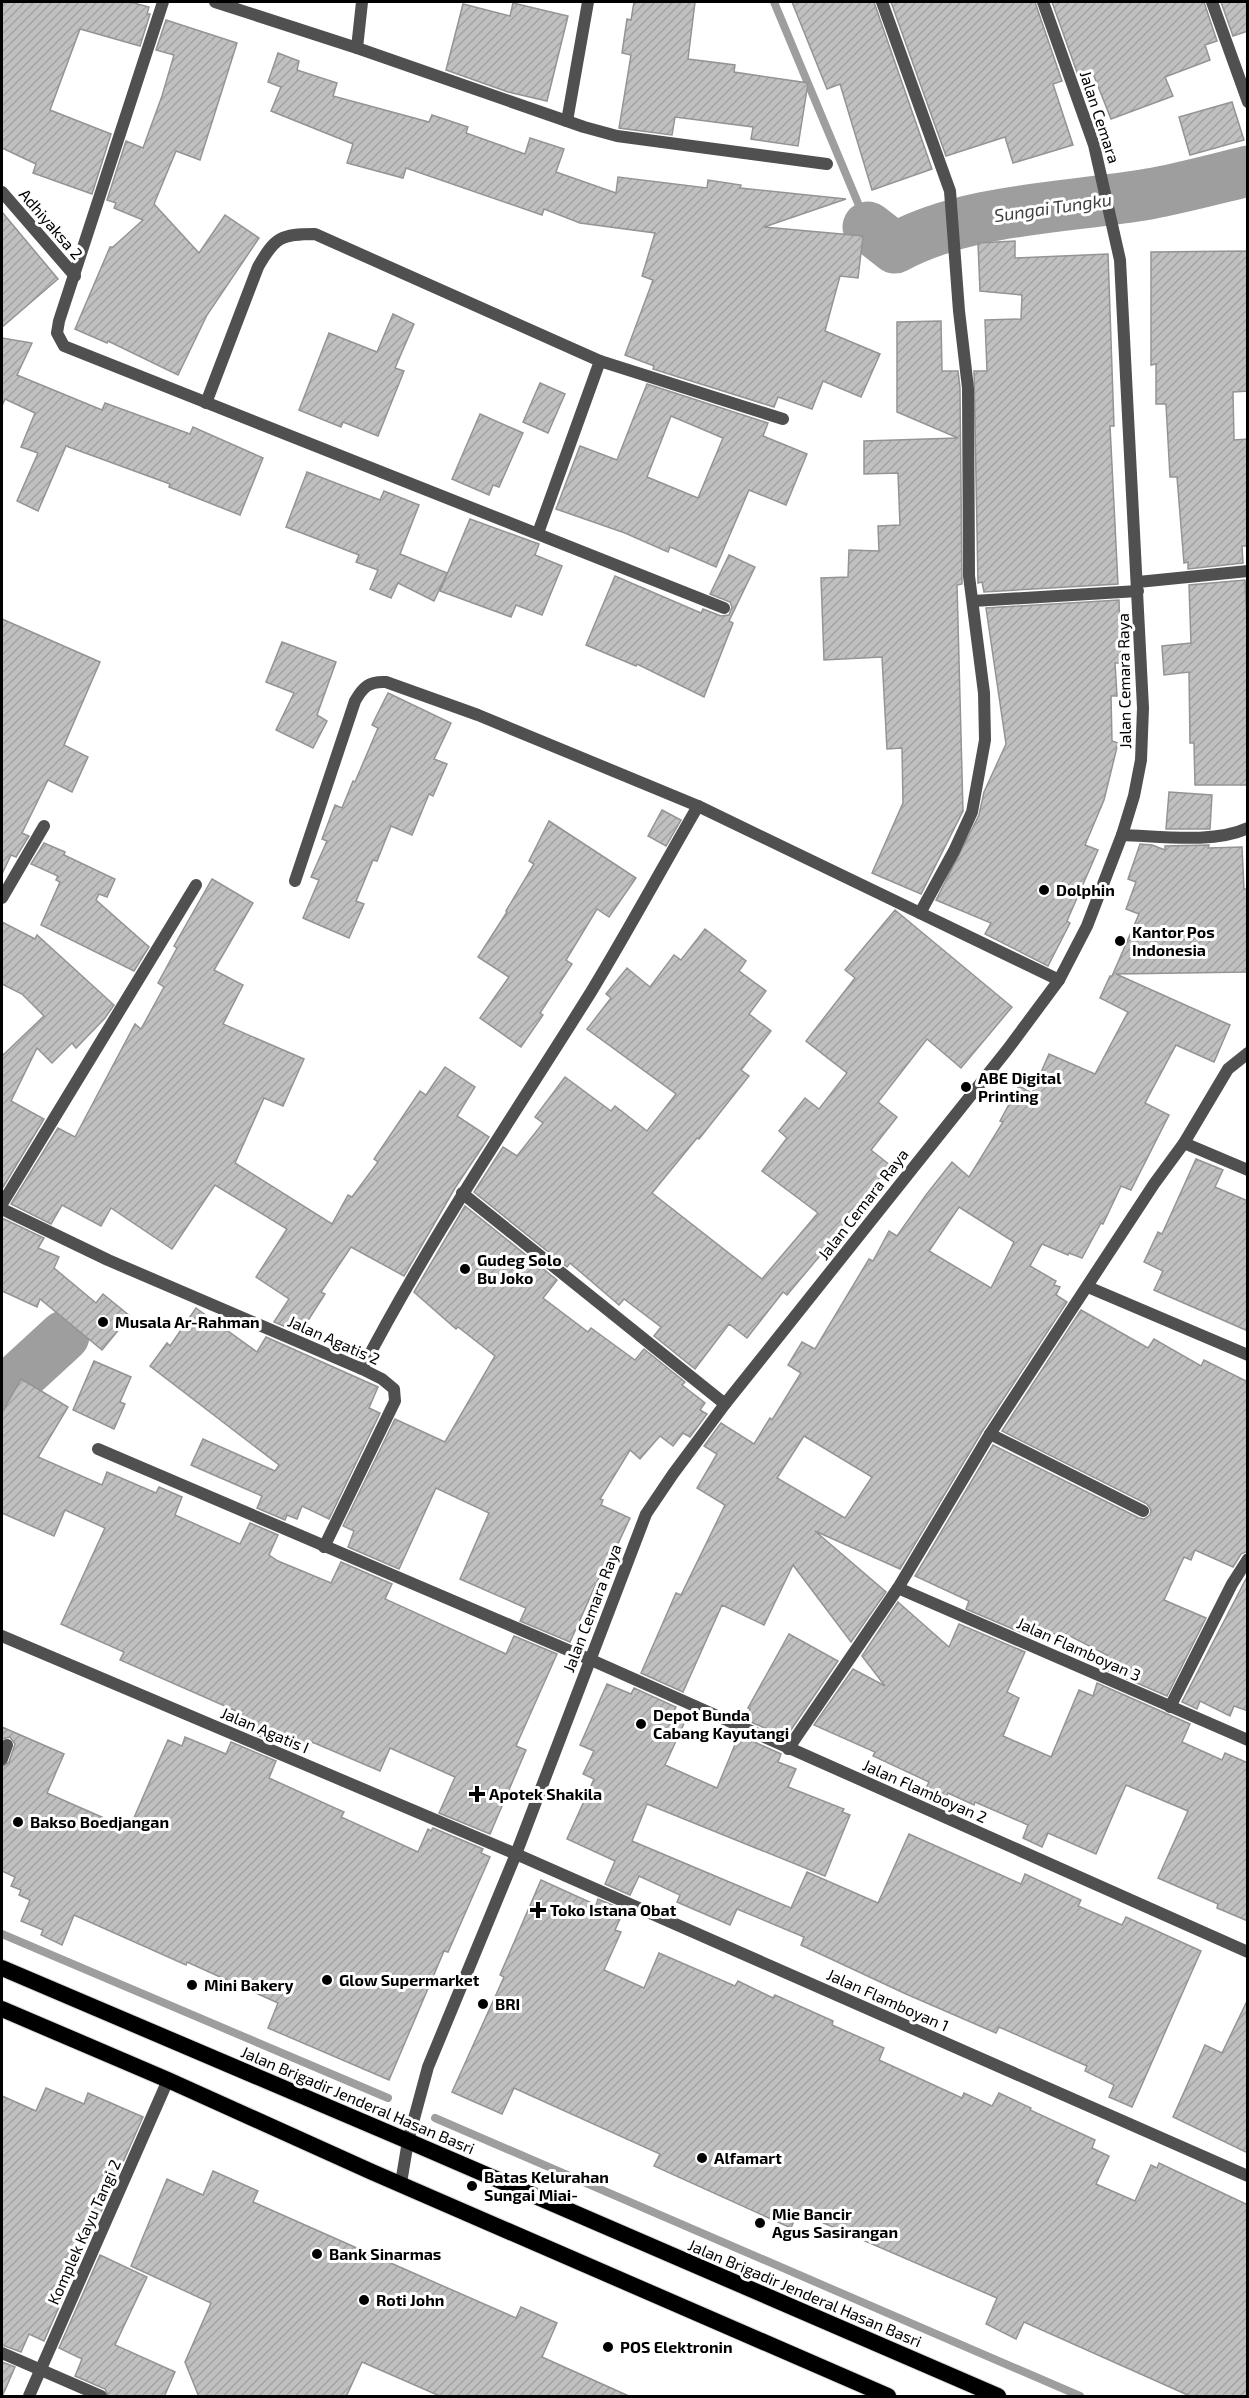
<svg xmlns="http://www.w3.org/2000/svg" width="1249" height="2398" viewBox="0 0 1249 2398" font-family="'Exo 2',sans-serif">
  <style>
    .lines { fill: none; stroke-linecap: round; stroke-linejoin: round }
    .stream { stroke: #9e9e9e; stroke-width: 8 }
    .river { stroke: #9e9e9e; stroke-width: 51 }
    .building { fill: url(#building-hatch); stroke: #949494; stroke-width: 1.5; fill-rule: evenodd }
    .trunk-casing { stroke: #dbdbdb; stroke-width: 18 }
    .service { stroke: #505050; stroke-width: 12 }
    .minor { stroke: #505050; stroke-width: 12 }
    .tertiary { stroke: #505050; stroke-width: 12 }
    .trunk { stroke: #000; stroke-width: 16 }
    .poi-dot { fill: #000; stroke: #fff; stroke-width: 2 }
    .labels { text-anchor: middle; stroke-width: 6; stroke-linejoin: round; paint-order: stroke }
    .street-label { font-size: 16px; fill: #000; stroke: #fff }
    .poi-label { font-size: 16px; font-weight: bold; fill: #000; stroke: #fff; text-anchor: start }
    .water-label { font-size: 18px; font-style: italic; fill: #3f3f3f; stroke: #fff }
  </style>
  <defs>
    <pattern id="building-hatch" width="6" height="6" patternUnits="userSpaceOnUse" patternTransform="scale(1.5)"><rect width="6" height="6" fill="#c0c0c0"/><path d="M-1 1l2-2M0 6l6-6M5 7l2-2" fill="none" stroke="#a3a3a3"/></pattern>
  </defs>
  <rect width="100%" height="100%" fill="#fff"/>
  <g class="lines">
    <g class="stream">
      <path d="M774 2 868 227"/>
      <path d="M2 1934 388 2098"/>
      <path d="M435 2118 1080 2396"/>
    </g>
    <g class="river">
      <path d="M868 227 895 248C969 208 1067 208 1149 194 1182 188 1215 179 1248 171"/>
      <path d="M2 1393 64 1336"/>
    </g>
  </g>
  <g class="building">
    <path d="M2 2H130L149 7 147 14H150L140 46 80 29 50 110 111 134 92 194 33 173 36 164 2 148Z"/>
    <path d="M634 2H695L688 59 735 65 734 72 808 83 798 146 751 139 753 127 675 117 672 135 619 128 631 55 622 53 627 19 631 20Z"/>
    <path d="M792 2H874L932 169 872 190 840 84 827 89Z"/>
    <path d="M891 2H1035L1062 81 1053 84 1073 145 1013 163 1005 137 946 156Z"/>
    <path d="M1052 2H1204L1217 41 1205 45 1210 60 1165 77 1173 96 1111 119 1092 71 1078 75Z"/>
    <path d="M1221 2H1248V31L1233 36Z"/>
    <path d="M513 3 568 16 547 101 508 92 446 70 463 4 510 16Z"/>
    <path d="M166 20 237 43 200 160 176 151 154 204 199 253 225 215 259 238 207 315 178 375 108 341 107 343 75 329 110 247H113L143 220 114 208 116 203 107 200 126 141 143 148 162 96 174 55 156 50Z"/>
    <path d="M278 53 299 61 297 70 337 83 333 96 429 122 432 115 468 127 466 133 525 154 530 138 564 149 556 172 616 193 618 177 707 188 708 180 741 185 740 188 846 199 764 227 863 236 858 278 840 276 825 331 880 354 861 397 823 381 812 409 778 397 774 407 653 369 654 366 625 355 653 280 642 276 655 233 580 223 544 209 542 215 406 168 403 178 347 163 353 144 271 111 281 87 268 82Z"/>
    <path d="M1232 102 1244 140 1190 155 1179 117Z"/>
    <path d="M2 212 58 279 2 327Z"/>
    <path d="M1015 241V258L1108 254 1114 426H1110L1118 584 984 592 982 582 978 583 974 371H987L985 320 1021 319 1022 295 980 291 978 243Z"/>
    <path d="M1248 251V391L1233 392 1234 440 1248 439V546H1242L1243 563 1188 569V562L1184 563 1177 477H1170L1166 404H1156V364L1151 365V252Z"/>
    <path d="M393 314 414 324 395 368 404 371 378 436 343 422 341 427 299 410 329 333 377 352Z"/>
    <path d="M941 321 942 371H958L960 388 962 584 957 585 963 811 921 894 872 873 903 803 902 748 887 749 882 657 824 660 821 578 848 577 849 550 879 551 878 526 900 525 898 473 864 474V441L958 438 897 412V322Z"/>
    <path d="M2 338 32 343 17 375 102 410 105 403 190 434 193 427 263 458 240 515 169 487 170 484 66 446 38 511 17 501 38 453 21 447 35 413 5 399 2 406Z"/>
    <path d="M540 383 565 394 548 433 523 422Z"/>
    <path d="M647 384 768 423 763 436 807 454 786 505 749 490 716 567 670 547 668 552 625 533 556 509 580 446 617 460ZM671 416 723 438 698 498 647 477Z"/>
    <path d="M480 414 523 433 499 487 493 485 489 495 452 479Z"/>
    <path d="M307 472 380 500 384 491 419 505 400 554 447 573 434 601 398 583 391 598 370 589 378 570 356 562 359 555 286 527Z"/>
    <path d="M470 519 539 544 535 555 562 566 542 615 516 605 511 617 440 591Z"/>
    <path d="M729 555 755 567 729 621 733 623 704 697 637 664 636 666 586 645 615 576 701 613 703 609 721 616 729 615 732 607 730 602 710 594Z"/>
    <path d="M1245 580 1248 640V785H1195L1194 743H1190L1189 672 1164 675 1162 646 1191 643 1189 585Z"/>
    <path d="M1119 600 1121 663H1115L1117 696H1111L1112 741 1118 743 1104 800 1085 845 1098 850 1067 921 1070 923 1048 966 985 934 991 923 936 900 979 815 984 792 1006 744 986 608Z"/>
    <path d="M2 619 100 662 64 745 88 757 72 792 48 780 22 833 29 836 16 857 11 855 2 874Z"/>
    <path d="M282 642 336 662 317 715 327 721 313 748 276 730 294 693 266 682Z"/>
    <path d="M388 693 451 723 434 759 447 764 433 796 429 794 412 835 391 826 377 861 373 860 356 901 364 904 349 938 303 918 319 880 311 877 327 841 322 839 335 805 342 808 353 781 355 782 378 728 372 725Z"/>
    <path d="M1169 792 1212 795 1210 829H1166Z"/>
    <path d="M662 810 681 820 666 846 648 836Z"/>
    <path d="M549 821 636 878 609 917 597 909 566 960 572 964 540 1013 543 1015 521 1047 480 1018 509 977 478 957 507 912 506 911 534 864 529 861Z"/>
    <path d="M44 843 65 852 64 855 115 879 107 897 99 894 96 900 149 947 134 971 41 925 60 882 56 880 58 876 31 864Z"/>
    <path d="M1140 844 1152 845 1165 850V846L1209 845 1208 848 1242 847 1244 889H1248V972L1116 974 1230 1025 1214 1062 1176 1045 1145 1103 1169 1115 1131 1190 1121 1186 1103 1224 1101 1223 1082 1258 1069 1253 1068 1255 1042 1244 1030 1266 1056 1281 1054 1285 1060 1287 1056 1295 1067 1302 983 1430 900 1569 815 1531 886 1592 851 1642 793 1565 764 1625 722 1605 683 1692 641 1673 676 1593 681 1595 725 1505 697 1488 717 1454 704 1446 721 1423 754 1444 770 1418 772 1420 801 1373 788 1365 802 1342 815 1349 869 1259 873 1261 889 1231 897 1236 926 1195 952 1162 969 1177 1003 1122 1000 1121 1019 1086 1032 1093 1049 1054 1095 1074 1128 1012 1100 998 1110 976H1112L1139 914 1126 909 1136 882 1128 879ZM959 1207 1014 1242 991 1288 929 1251ZM804 1436 872 1477 845 1518 777 1478Z"/>
    <path d="M212 879 253 903 214 970 243 985 223 1024 304 1059 283 1106 264 1098 235 1163 332 1224 348 1195 352 1197 378 1162 374 1159 420 1091 426 1095 445 1067 475 1087 457 1116 489 1137 455 1188 404 1276 351 1247 321 1292 325 1294 300 1333 274 1322 289 1299 256 1277 287 1229 215 1185 172 1249 111 1208 101 1226 62 1205 51 1224 11 1204 58 1128 75 1137 135 1024 141 1029 164 987 158 983 177 948 174 946Z"/>
    <path d="M895 910 1012 1007 961 1068 927 1039 878 1102 897 1117 871 1150 890 1165 832 1238 834 1239 787 1295 783 1292 747 1338 729 1324 695 1369 654 1336 661 1327 624 1299 619 1305 570 1263 567 1267 474 1192 503 1147 517 1156 543 1123 535 1117 565 1077 611 1111 615 1106 647 1131 676 1094 587 1029 611 998 606 994 627 968 650 987 674 955 681 960 705 929 746 961 739 971 766 991 749 1014 771 1031 741 1070 749 1076 699 1139 697 1138 652 1193 762 1279 818 1213 762 1171 787 1138 779 1131 805 1098 819 1109 847 1073 806 1041 855 978 845 970Z"/>
    <path d="M2 922 35 939 37 935 114 1005 105 1018 76 1048 72 1043 52 1063 37 1048 11 1101 44 1119 2 1189V1056L44 1016 22 994 2 984Z"/>
    <path d="M1196 1159 1223 1170 1215 1187 1248 1201V1331L1154 1290 1163 1271 1144 1262 1158 1232 1162 1234Z"/>
    <path d="M465 1206 557 1280 543 1298 588 1332 591 1328 635 1360 644 1349 685 1382 682 1385 705 1403 700 1410 707 1414 690 1437 683 1433 673 1446 660 1436 640 1459 630 1450 600 1499 603 1500 601 1505 630 1518 609 1563 606 1562 570 1642 520 1621 526 1608 460 1579 489 1513 436 1488 399 1569 348 1547 354 1531 343 1526 395 1419 445 1442 495 1356 458 1327 456 1329 414 1292Z"/>
    <path d="M2 1218 44 1238 38 1248 59 1257 54 1268 96 1303 103 1294 130 1316 102 1350 40 1299 37 1307 2 1291Z"/>
    <path d="M196 1308 257 1352 266 1337 378 1387 369 1408 380 1413 329 1519 302 1506 297 1519 287 1515 285 1520 257 1508 262 1496 191 1465 203 1439 275 1471 279 1465 150 1366 167 1343 170 1346Z"/>
    <path d="M1081 1310 1148 1348 1154 1339 1201 1366 1204 1360 1248 1382V1551L1241 1554 1233 1567 1195 1550 1191 1560 1184 1557 1164 1600 1206 1618 1167 1696 1102 1668 1107 1655 1070 1636 1068 1640 1041 1628 1038 1633 1035 1631 1032 1637 966 1609 969 1601 915 1576 993 1445 1139 1518 1144 1519 1150 1515 1151 1510 1147 1504 1002 1431Z"/>
    <path d="M94 1361 131 1377 120 1402 125 1404 114 1429 73 1410Z"/>
    <path d="M21 1379 68 1407 38 1457 102 1485 107 1472 156 1493 159 1487 182 1497 175 1515 240 1544 250 1523 278 1535 269 1555 278 1561 331 1583 341 1562 392 1584 385 1599 506 1654 514 1636 557 1654 516 1746 526 1750 490 1834 439 1813 455 1777 390 1748 380 1771 312 1742 310 1746 288 1736 283 1746 238 1727 243 1714 120 1660 124 1652 61 1624 105 1528 65 1510 54 1536 2 1513V1413Z"/>
    <path d="M1248 1575V1711L1234 1706 1230 1716 1200 1701 1197 1709 1182 1702Z"/>
    <path d="M898 1602 949 1647 959 1624 1025 1652 1007 1692 1019 1698 1003 1736 1051 1757 1079 1690 1093 1696 1097 1683 1190 1724 1182 1742 1222 1760 1225 1753 1248 1763V1921L1217 1908 1218 1904 1158 1878 1188 1811 1126 1785 1096 1854 1048 1833 1042 1847 1023 1838 1028 1825 975 1802 974 1805 948 1793 944 1801 924 1792 929 1782 873 1756 875 1752 814 1725 853 1669 885 1686 862 1656Z"/>
    <path d="M789 1634 838 1661 786 1737 746 1720 750 1709 748 1708Z"/>
    <path d="M607 1684 631 1694 634 1688 676 1707 673 1713 686 1719 665 1765 717 1788 739 1735 781 1754 778 1762 796 1769 788 1787 844 1809 842 1812 850 1815 825 1876 647 1804 632 1841 791 1908 807 1872 878 1903 909 1834 1021 1884 1025 1874 1081 1900 1078 1906 1122 1925 1126 1917 1201 1951 1132 2107 1109 2097 1114 2085 1085 2071 1087 2066 999 2027 996 2033 906 1994 801 1945 804 1937 737 1909 730 1925 677 1902 680 1895 639 1876 630 1895 605 1884 615 1861 567 1839 594 1779 583 1774 594 1751 580 1745Z"/>
    <path d="M2 1727 64 1754 47 1793 129 1829 168 1740 182 1746 185 1737 226 1754 231 1742 276 1761 269 1778 344 1812 341 1817 418 1852 428 1829 431 1831 433 1828 483 1849 481 1853 490 1857 448 1952 444 1951 389 2080 268 2028 278 2003 187 1962 186 1965 74 1915 62 1945 41 1935 43 1930 21 1921 30 1900 19 1895 21 1890 11 1886 15 1877 2 1871V1767L9 1762 15 1744 10 1737 2 1739Z"/>
    <path d="M541 1880 596 1905 598 1899 624 1910 615 1930 621 1932 604 1970 644 1988 659 1953 735 1986 738 1981 773 1998 775 1995 833 2021 832 2025 884 2048 879 2060 962 2098 964 2093 992 2106 999 2093 1031 2108 1030 2110 1095 2140 1092 2148 1109 2156 1096 2184 1135 2201 1151 2165 1157 2168 1159 2163 1248 2205V2397H1192L1024 2322 1016 2339 986 2324 997 2298 798 2212 791 2228 654 2166 660 2154 514 2088 502 2114 452 2092 504 1977 500 1975Z"/>
    <path d="M1248 1999V2153L1173 2117 1205 2045 1222 2053Z"/>
    <path d="M46 2088 84 2104 88 2093 143 2117 44 2341 29 2334 21 2352 2 2345V2096L36 2111Z"/>
    <path d="M213 2171 258 2191 253 2202 402 2268 516 2318 521 2307 557 2323 542 2357 631 2397H442L362 2362 346 2397H199L185 2362 211 2303 131 2266 167 2179 203 2195Z"/>
    <path d="M100 2255 147 2277 115 2345 175 2372 164 2397H109L105 2389 75 2376 82 2359 59 2348Z"/>
    <path d="M2 2362 15 2367 2 2397Z"/>
  </g>
  <g class="lines">
    <g class="trunk-casing">
      <g id="trunk">
        <path d="M2 1968 408 2141 998 2396"/>
        <path d="M2 2009 168 2080 372 2172 888 2396"/>
      </g>
    </g>
    <path class="service" d="M2 1759 7 1745"/>
    <g class="minor">
      <path d="M163 2 59 321 57 333 64 346 724 608"/>
      <path d="M215 2 357 48 584 127 617 136 827 164"/>
      <path d="M882 2 950 191 959 311 968 388 969 576 984 693 985 740 972 812 954 851 920 913"/>
      <path d="M1212 2 1248 102"/>
      <path d="M357 48 362 2"/>
      <path d="M567 121 588 2"/>
      <path d="M2 192 75 276"/>
      <path d="M206 403 258 267C275 237 281 234 315 234L600 361 783 419"/>
      <path d="M538 533 600 361"/>
      <path d="M1138 582 1248 571"/>
      <path d="M973 601 1138 591"/>
      <path d="M1122 835C1159 836 1214 844 1248 828"/>
      <path d="M295 881 355 701C363 687 369 681 386 682L478 715 698 806 1059 980"/>
      <path d="M2 898 44 826"/>
      <path d="M1184 1143 1248 1170"/>
      <path d="M462 1193 725 1404"/>
      <path d="M2 1204 196 885"/>
      <path d="M2 1209 108 1260 362 1369 382 1379 394 1389 395 1401 324 1547"/>
      <path d="M1088 1287 1248 1355"/>
      <path d="M362 1369C430 1238 513 1117 591 992 628 931 662 868 698 806"/>
      <path d="M990 1434 1143 1511"/>
      <path d="M98 1449 589 1659 1248 1952"/>
      <path d="M898 1588 1248 1740"/>
      <path d="M2 1636 516 1854 1248 2176"/>
      <path d="M1170 1707 1232 1584 1248 1559"/>
      <path d="M788 1749 898 1588 990 1434 1154 1184 1184 1143 1228 1069 1248 1053"/>
      <path d="M2 2353 101 2396"/>
      <path d="M29 2396 168 2080"/>
    </g>
    <path class="tertiary" d="M401 2183 408 2141 428 2067 516 1854 646 1514 673 1474 725 1404 1007 1050 1059 980 1087 926 1122 835 1134 796 1141 760 1143 708 1120 260 1094 145 1043 2"/>
    <use href="#trunk" class="trunk"/>
  </g>
  <g class="poi-dot">
    <circle cx="1044" cy="890" r="6"/>
    <circle cx="1120" cy="941" r="6"/>
    <circle cx="966" cy="1087" r="6"/>
    <circle cx="465" cy="1269" r="6"/>
    <circle cx="103" cy="1322" r="6"/>
    <circle cx="641" cy="1724" r="6"/>
    <path d="M474 1785h6v6h6v6h-6v6h-6v-6h-6v-6h6z"/>
    <circle cx="18" cy="1822" r="6"/>
    <path d="M535 1901h6v6h6v6h-6v6h-6v-6h-6v-6h6z"/>
    <circle cx="327" cy="1980" r="6"/>
    <circle cx="192" cy="1985" r="6"/>
    <circle cx="483" cy="2004" r="6"/>
    <circle cx="702" cy="2158" r="6"/>
    <circle cx="472" cy="2186" r="6"/>
    <circle cx="760" cy="2223" r="6"/>
    <circle cx="317" cy="2254" r="6"/>
    <circle cx="364" cy="2300" r="6"/>
    <circle cx="608" cy="2347" r="6"/>
  </g>
  <g class="labels">
    <g class="street-label">
      <text transform="translate(1100 117) rotate(72)" y="6">Jalan Cemara</text>
      <text transform="translate(51 224) rotate(49)" y="6">Adhiyaksa 2</text>
      <text transform="translate(1124 681) rotate(-91)" y="6">Jalan Cemara Raya</text>
      <text transform="translate(863 1204) rotate(-52)" y="6">Jalan Cemara Raya</text>
      <text transform="translate(334 1340) rotate(24)" y="6">Jalan Agatis 2</text>
      <text transform="translate(592 1608) rotate(-69)" y="6">Jalan Cemara Raya</text>
      <text transform="translate(1079 1649) rotate(24)" y="6">Jalan Flamboyan 3</text>
      <text transform="translate(265 1730) rotate(23)" y="6">Jalan Agatis I</text>
      <text transform="translate(925 1791) rotate(24)" y="6">Jalan Flamboyan 2</text>
      <text transform="translate(888 2000) rotate(24)" y="6">Jalan Flamboyan 1</text>
      <text transform="translate(358 2100) rotate(23)" y="6">Jalan Brigadir Jenderal Hasan Basri</text>
      <text transform="translate(84 2232) rotate(-66)" y="6">Komplek Kayu Tangi 2</text>
      <text transform="translate(805 2293) rotate(23)" y="6">Jalan Brigadir Jenderal Hasan Basri</text>
    </g>
    <g class="poi-label">
      <text x="1056" y="896">Dolphin</text>
      <text x="1132" y="938">Kantor Pos<tspan x="1132" dy="18">Indonesia</tspan></text>
      <text x="978" y="1084">ABE Digital<tspan x="978" dy="18">Printing</tspan></text>
      <text x="477" y="1266">Gudeg Solo<tspan x="477" dy="18">Bu Joko</tspan></text>
      <text x="115" y="1328">Musala Ar-Rahman</text>
      <text x="653" y="1721">Depot Bunda<tspan x="653" dy="18">Cabang Kayutangi</tspan></text>
      <text x="489" y="1800">Apotek Shakila</text>
      <text x="30" y="1828">Bakso Boedjangan</text>
      <text x="550" y="1916">Toko Istana Obat</text>
      <text x="339" y="1986">Glow Supermarket</text>
      <text x="204" y="1991">Mini Bakery</text>
      <text x="495" y="2010">BRI</text>
      <text x="714" y="2164">Alfamart</text>
      <text x="484" y="2183">Batas Kelurahan<tspan x="484" dy="18">Sungai Miai-</tspan></text>
      <text x="772" y="2220">Mie Bancir<tspan x="772" dy="18">Agus Sasirangan</tspan></text>
      <text x="329" y="2260">Bank Sinarmas</text>
      <text x="376" y="2306">Roti John</text>
      <text x="620" y="2353">POS Elektronin</text>
    </g>
    <g class="water-label">
      <text transform="translate(1053 208) rotate(-8)" y="6">Sungai Tungku</text>
    </g>
  </g>
  <rect width="1249" height="2398" fill="none" stroke="#000000" stroke-width="6"/>
</svg>
